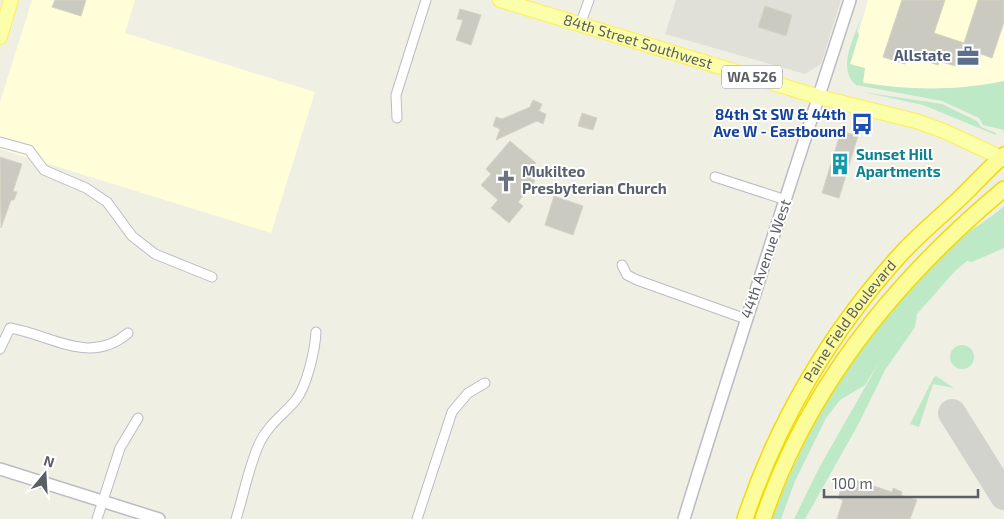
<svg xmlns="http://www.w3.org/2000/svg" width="1004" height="519" viewBox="0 0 1004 519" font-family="'Exo 2',sans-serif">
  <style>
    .commercial { fill: #fffed9 }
    .industrial { fill: #e0e0d8 }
    .green { fill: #bee9c7 }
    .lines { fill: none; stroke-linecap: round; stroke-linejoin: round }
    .taxiway { stroke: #d3d3ce; stroke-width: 28 }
    .building { fill: #cacac0; stroke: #d5d3c1 }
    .minor-casing { stroke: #bbbcc3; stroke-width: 11 }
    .tertiary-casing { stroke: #bbbcc3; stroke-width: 14 }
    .primary-casing { stroke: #fcf050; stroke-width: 16 }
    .trunk-casing { stroke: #f3db00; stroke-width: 18 }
    .minor { stroke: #fff; stroke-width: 9 }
    .tertiary { stroke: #fff; stroke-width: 11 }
    .primary { stroke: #fbffa9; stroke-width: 14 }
    .trunk { stroke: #fdfc9a; stroke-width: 15 }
    .labels { text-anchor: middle; stroke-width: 4; stroke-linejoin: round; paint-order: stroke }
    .shield { fill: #fff; stroke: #8d8e93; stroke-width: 1 }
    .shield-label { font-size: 14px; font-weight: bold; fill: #5c5e65 }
    .street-label { font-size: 15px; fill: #5c5e65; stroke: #fff }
    .service-label { font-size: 15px; font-weight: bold; fill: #4e5e75; stroke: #fff; text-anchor: end }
    .transit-label { font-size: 15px; font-weight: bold; fill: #164399; stroke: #fff; text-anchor: end }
    .culture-label { font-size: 15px; font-weight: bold; fill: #0d838f; stroke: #fff; text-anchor: start }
    .worship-label { font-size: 15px; font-weight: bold; fill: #5b616d; stroke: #fff; text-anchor: start }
  </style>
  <rect width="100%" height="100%" fill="#efefe4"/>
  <g class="commercial">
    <path d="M32 0H135L125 33 315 92 271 233 0 149V102Z"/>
    <path d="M868 0H1004V81L960 91 908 90 863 82 850 64Z"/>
  </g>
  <path class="industrial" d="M676 0H841L821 64 805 74 665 34Z"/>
  <g class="green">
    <path d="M862 15 857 31 859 35 850 64 865 68 863 83C910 90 957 91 1004 81V130L983 125 979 118 942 101 856 85C836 68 855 36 862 15Z"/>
    <path d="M863 92 942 104 977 121 981 127 996 133V135L923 105Z"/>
    <path d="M1004 206V248L972 262 967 261 955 271 917 314 915 327 885 370 859 423 805 519H794L819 468 880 361 865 385 840 400 826 418 795 481 781 519H772C811 414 871 318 955 242 971 229 989 220 1004 206Z"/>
    <circle cx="962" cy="357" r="12"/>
    <path d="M936 376 954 388 933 384 919 427 910 424 934 377Z"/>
  </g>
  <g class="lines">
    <path class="taxiway" d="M952 413 1004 496"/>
  </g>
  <g class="building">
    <path d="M55 0H86L81 16 52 7Z"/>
    <path d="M902 0H945L934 33 964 43 978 0H1004V22L992 58 981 54 978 64 958 57 955 66 939 61 938 65 908 55 905 64 883 57Z"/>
    <path d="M765 6 792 15 786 36 758 27Z"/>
    <path d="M460 9 481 15 471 45 456 40 463 20 457 19Z"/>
    <path d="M533 100 542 104 539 111 546 114 543 124 537 121 496 140 500 129 493 126 496 117 502 119 530 107Z"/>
    <path d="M582 113 597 118 593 130 578 126Z"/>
    <path d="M841 131 858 136 839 198 822 193Z"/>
    <path d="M510 141 536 163 527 174 535 181 518 202 523 206 509 223 491 208 498 200 481 185 491 174 486 169Z"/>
    <path d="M0 157 22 164 13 191 17 192 14 200H11L1 228Z"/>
    <path d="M554 196 583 206 573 235 545 225Z"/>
    <path d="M849 478 892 492 893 488 902 492 901 495 917 500 910 519H837L843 500 838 498 842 486 846 487Z"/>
  </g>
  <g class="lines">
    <g class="minor-casing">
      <g id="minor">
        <path d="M580 25 589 0"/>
        <path d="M397 118 396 95 426 0"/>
        <path d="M0 142 29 150 44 170 86 188 107 202 132 236 155 254 212 277"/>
        <path d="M715 177 786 200"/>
        <path d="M622 265 627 275 637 280 746 319"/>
        <path d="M0 349 10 328C52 335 90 366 128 333"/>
        <path d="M97 519 120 448 138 418"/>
        <path d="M236 519C244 494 249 465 260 442 269 424 283 415 295 401 307 387 315 350 316 332"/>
        <path d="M417 519 452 412 468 393 485 383"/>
      </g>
    </g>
    <g class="tertiary-casing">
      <g id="tertiary">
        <path d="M0 469 159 519"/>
        <path d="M684 519C737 345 794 173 850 0"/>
      </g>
    </g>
    <g class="primary-casing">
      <g id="primary">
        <path id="s1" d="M500 0 819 97 916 121 944 131 1004 159"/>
        <path d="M0 37 11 0"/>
      </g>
    </g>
    <g class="trunk-casing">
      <g id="trunk">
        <path id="s2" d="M745 519C777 422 831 331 900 255 917 236 938 219 958 200 973 186 988 169 1004 155"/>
        <path d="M763 519C808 386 897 278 1004 189"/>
      </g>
    </g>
    <use href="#minor" class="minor"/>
    <use href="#tertiary" class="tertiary"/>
    <use href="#primary" class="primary"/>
    <use href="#trunk" class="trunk"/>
  </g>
  <defs>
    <g id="office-bare" transform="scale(1.725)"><path d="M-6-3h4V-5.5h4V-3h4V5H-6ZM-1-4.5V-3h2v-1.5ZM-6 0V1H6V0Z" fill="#5c6f8a" stroke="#fff" stroke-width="2.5" paint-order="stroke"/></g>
    <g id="bus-bare" transform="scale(1.725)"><path d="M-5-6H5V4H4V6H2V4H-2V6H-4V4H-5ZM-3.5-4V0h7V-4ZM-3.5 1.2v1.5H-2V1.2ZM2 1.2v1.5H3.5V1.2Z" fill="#1a4fb4" stroke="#fff" stroke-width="2.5" paint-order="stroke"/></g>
    <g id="building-bare" transform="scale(1.725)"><path d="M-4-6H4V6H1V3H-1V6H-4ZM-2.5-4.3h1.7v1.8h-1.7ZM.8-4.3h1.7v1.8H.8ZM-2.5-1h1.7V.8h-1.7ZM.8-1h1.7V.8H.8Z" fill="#0f9aa8" stroke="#fff" stroke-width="2.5" paint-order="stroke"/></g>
    <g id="church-bare" transform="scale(1.725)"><path d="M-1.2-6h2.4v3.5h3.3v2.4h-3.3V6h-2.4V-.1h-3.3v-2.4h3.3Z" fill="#6b7280" stroke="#fff" stroke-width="2.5" paint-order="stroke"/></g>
  </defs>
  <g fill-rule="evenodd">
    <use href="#office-bare" x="968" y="56"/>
    <use href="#bus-bare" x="862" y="124"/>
    <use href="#building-bare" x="840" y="164"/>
    <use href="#church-bare" x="506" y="181"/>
  </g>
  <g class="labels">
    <rect class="shield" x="722" y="65.5" width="60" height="23" rx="4"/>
    <g class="shield-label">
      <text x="752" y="82">WA 526</text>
    </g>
    <g class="street-label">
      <text dy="5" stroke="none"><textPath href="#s1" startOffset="144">84th Street Southwest</textPath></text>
      <text transform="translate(766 259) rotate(-71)" y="5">44th Avenue West</text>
      <text dy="5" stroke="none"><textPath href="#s2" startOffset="225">Paine Field Boulevard</textPath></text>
    </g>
    <g class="service-label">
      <text x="951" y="61">Allstate</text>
    </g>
    <g class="transit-label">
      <text x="846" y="120">84th St SW &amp; 44th<tspan x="846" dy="17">Ave W - Eastbound</tspan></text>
    </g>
    <g class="culture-label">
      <text x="856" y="160">Sunset Hill<tspan x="856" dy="17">Apartments</tspan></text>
    </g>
    <g class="worship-label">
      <text x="522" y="177">Mukilteo<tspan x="522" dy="17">Presbyterian Church</tspan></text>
    </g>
  </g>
  <g transform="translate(45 474) rotate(18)" stroke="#ffffff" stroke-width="4" paint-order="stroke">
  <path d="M0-4L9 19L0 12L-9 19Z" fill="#5c5e65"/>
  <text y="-8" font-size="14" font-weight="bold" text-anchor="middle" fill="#5c5e65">N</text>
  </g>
  <path d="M824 489v8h154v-8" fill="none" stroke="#5c5e65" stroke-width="2.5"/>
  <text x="832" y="489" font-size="15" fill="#5c5e65" stroke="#ffffff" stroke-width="4" paint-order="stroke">100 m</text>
</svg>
